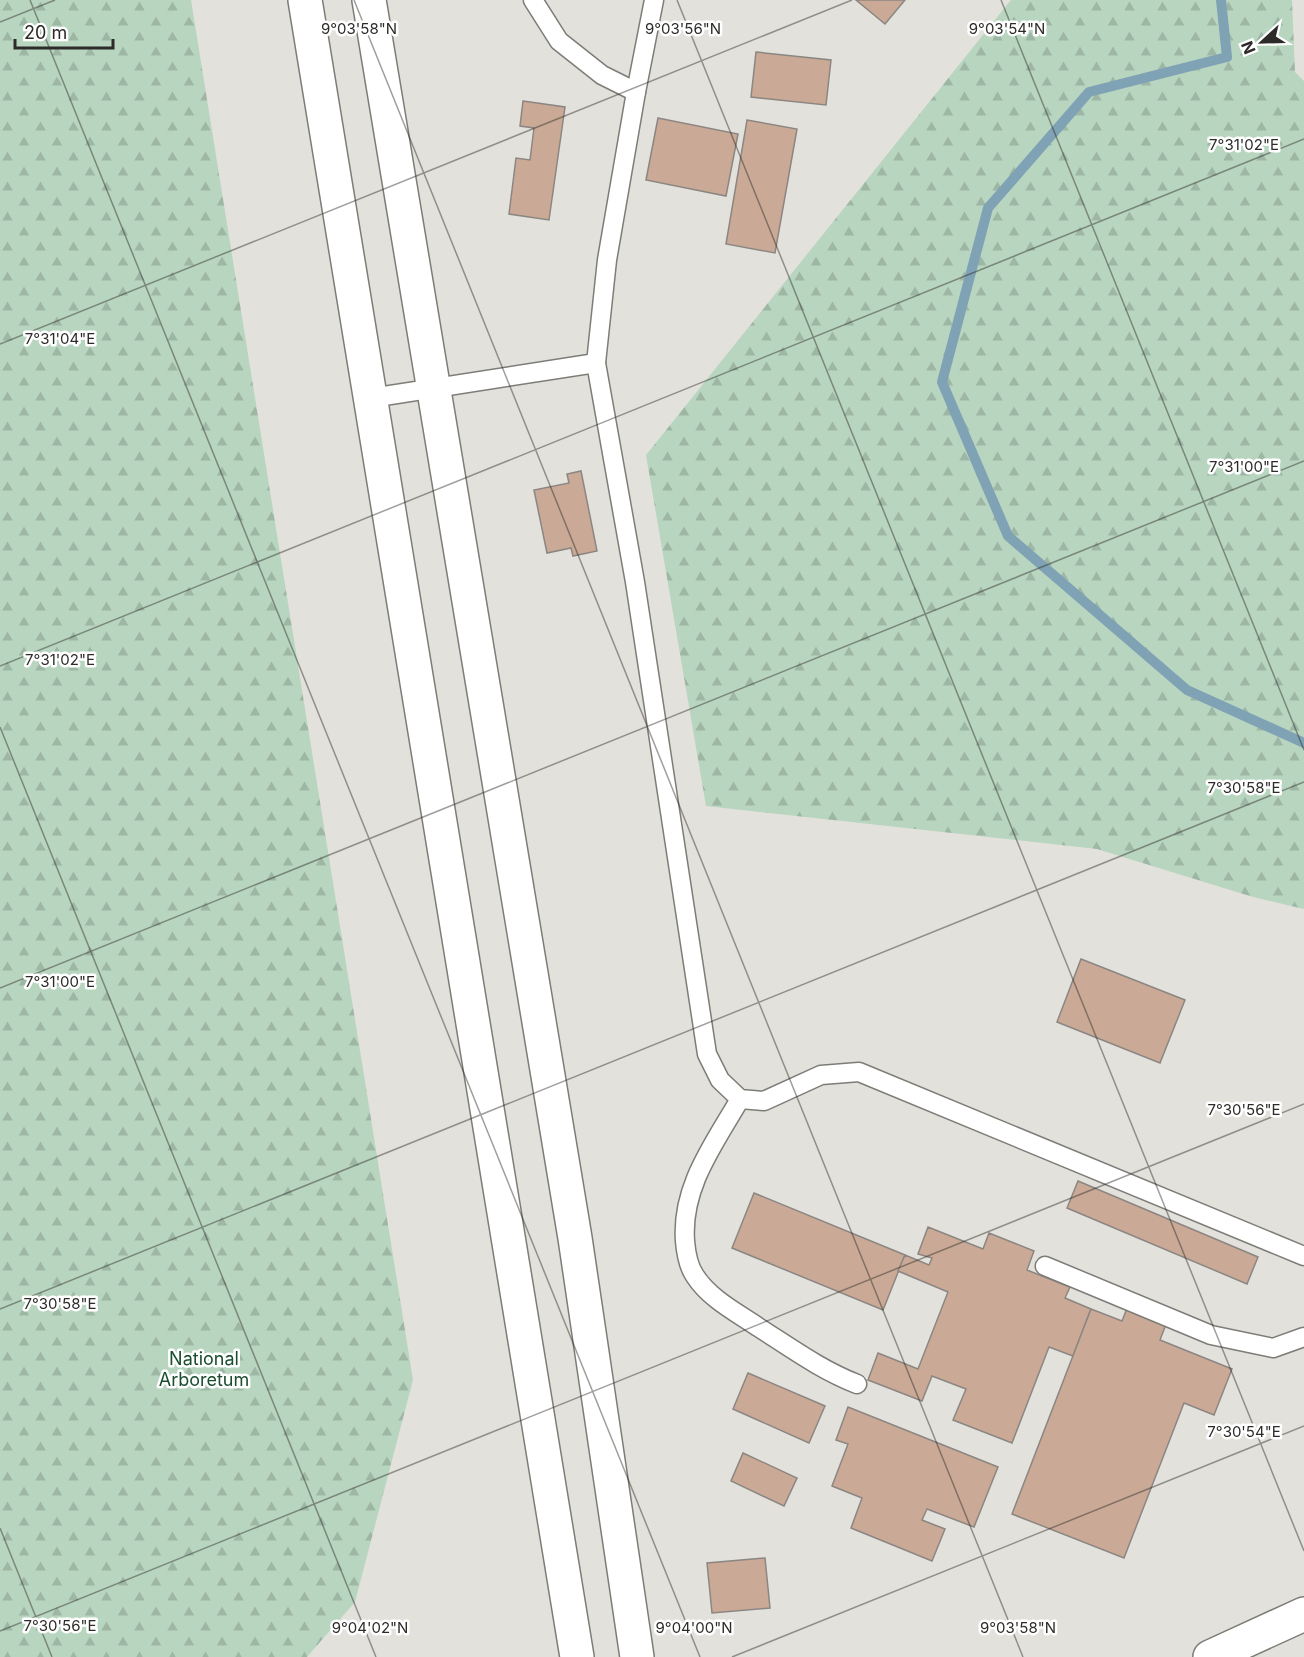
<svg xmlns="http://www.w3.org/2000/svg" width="1304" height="1657" viewBox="0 0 1304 1657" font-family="Inter,sans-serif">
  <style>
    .forest { fill: url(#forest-firs) }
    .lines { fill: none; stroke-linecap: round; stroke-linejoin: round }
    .stream { stroke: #7fa2b4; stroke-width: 10 }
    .building { fill: #caaa96; stroke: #8c8683; stroke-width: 1.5 }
    .lane-casing { stroke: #7e7c77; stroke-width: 21 }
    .secondary-casing { stroke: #7e7c77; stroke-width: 36 }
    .primary-casing { stroke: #7e7c77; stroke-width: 36 }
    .lane { stroke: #fff; stroke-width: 18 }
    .secondary { stroke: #fff; stroke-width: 33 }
    .primary { stroke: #fff; stroke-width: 33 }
    .ticks { fill: none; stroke: #2c2b29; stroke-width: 1.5; stroke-opacity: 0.45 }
    .labels { text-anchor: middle; stroke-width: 5; stroke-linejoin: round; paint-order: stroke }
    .park-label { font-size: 18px; fill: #194d2e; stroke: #fff }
    .ticks-label { font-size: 15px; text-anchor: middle; fill: #2c2b29; stroke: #fff; stroke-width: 5; stroke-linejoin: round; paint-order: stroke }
  </style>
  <defs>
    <pattern id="forest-firs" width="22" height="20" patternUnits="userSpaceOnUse" patternTransform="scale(1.5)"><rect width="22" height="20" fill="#b8d5c0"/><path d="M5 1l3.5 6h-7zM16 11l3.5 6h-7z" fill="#9eb7a5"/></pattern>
  </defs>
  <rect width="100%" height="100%" fill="#e3e1db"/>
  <g class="forest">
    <path d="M0 0H191L413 1380 355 1602 307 1657H0Z"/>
    <path d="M1011 0H1292L1295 72 1304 81V909L1253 897 1097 849 706 806 646 455Z"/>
  </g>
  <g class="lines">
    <path class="stream" d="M1221 0 1227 57 1089 92 988 208 942 382 1008 536 1187 690 1304 743"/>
  </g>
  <g class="building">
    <path d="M856 0H905L885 24Z"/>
    <path d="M756 52 831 60 826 105 751 97Z"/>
    <path d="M523 101 565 107 549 220 509 214 516 158 530 160 534 128 520 126Z"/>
    <path d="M658 118 738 134 726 196 646 180Z"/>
    <path d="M747 120 797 129 775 253 726 244Z"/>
    <path d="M581 471 597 551 573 556 571 548 547 553 534 490 569 483 567 474Z"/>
    <path d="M1081 959 1185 1000 1160 1063 1057 1022Z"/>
    <path d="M1078 1181 1258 1257 1247 1284 1067 1208Z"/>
    <path d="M754 1193 905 1255 883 1310 732 1248Z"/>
    <path d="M928 1227 983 1249 989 1233 1034 1251 1027 1270 1070 1287 1065 1298 1091 1309 1073 1356 1049 1347 1012 1443 953 1420 966 1389 932 1376 922 1401 868 1380 878 1353 918 1369 948 1292 898 1271 905 1255 929 1265 932 1258 918 1254Z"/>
    <path d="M1129 1303 1168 1319 1160 1340 1232 1369 1214 1415 1184 1403 1124 1558 1012 1514 1091 1309 1122 1321Z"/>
    <path d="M748 1373 825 1406 809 1443 733 1409Z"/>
    <path d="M848 1407 998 1467 974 1527 927 1509 922 1520 945 1529 932 1561 851 1528 862 1498 832 1486 848 1444 836 1440Z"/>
    <path d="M743 1453 797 1478 784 1506 731 1481Z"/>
    <path d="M765 1558 770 1608 712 1613 707 1563Z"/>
  </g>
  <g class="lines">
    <g class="lane-casing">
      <g id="lane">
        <path d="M533 0 559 41 602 75 636 92"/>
        <path d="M654 0 636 92 607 260 596 363 635 582 707 1054 720 1080 740 1099 764 1101 821 1075 859 1072 1304 1256"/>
        <path d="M371 398 596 363"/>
        <path d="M740 1099C714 1144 681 1187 685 1241 686 1253 688 1266 695 1276 710 1299 736 1312 758 1327 791 1348 821 1370 857 1384"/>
        <path d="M1045 1266 1211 1335 1273 1348 1304 1337"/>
      </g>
    </g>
    <g class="secondary-casing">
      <g id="secondary">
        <path d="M305 0 577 1657"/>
        <path d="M369 0 575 1238 637 1657"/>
      </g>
    </g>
    <g class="primary-casing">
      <path id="primary" d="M1210 1657 1304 1614"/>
    </g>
    <use href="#lane" class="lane"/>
    <use href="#secondary" class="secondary"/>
    <use href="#primary" class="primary"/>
  </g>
  <path class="ticks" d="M30 0 700 1657M354 0 1023 1657M677 0 1304 1551M1001 0 1304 750M0 22 55 0M0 344 852 0M0 666 1304 139M0 727 376 1657M0 988 1304 461M0 1309 1304 782M0 1528 52 1657M0 1631 1304 1104M732 1657 1304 1426"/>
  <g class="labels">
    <g class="park-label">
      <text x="204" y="1365">National<tspan x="204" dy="21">Arboretum</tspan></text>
    </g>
  </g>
  <g class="ticks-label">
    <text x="359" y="34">9°03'58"N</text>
    <text x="683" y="34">9°03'56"N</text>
    <text x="1007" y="34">9°03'54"N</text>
    <text x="1244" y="150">7°31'02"E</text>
    <text x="60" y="344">7°31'04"E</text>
    <text x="1244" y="472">7°31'00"E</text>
    <text x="60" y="665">7°31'02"E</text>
    <text x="1244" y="793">7°30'58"E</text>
    <text x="60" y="987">7°31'00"E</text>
    <text x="1244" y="1115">7°30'56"E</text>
    <text x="60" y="1309">7°30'58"E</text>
    <text x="1244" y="1437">7°30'54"E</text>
    <text x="60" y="1631">7°30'56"E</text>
    <text x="370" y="1633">9°04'02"N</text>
    <text x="694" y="1633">9°04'00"N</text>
    <text x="1018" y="1633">9°03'58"N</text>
  </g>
  <g transform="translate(1262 42) rotate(248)" stroke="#ffffff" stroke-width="4.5" paint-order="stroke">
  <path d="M0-4.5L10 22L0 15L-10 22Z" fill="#2c2b29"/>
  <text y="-9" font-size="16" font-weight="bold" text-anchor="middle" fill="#2c2b29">N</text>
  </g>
  <path d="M15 39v9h98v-9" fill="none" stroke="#2c2b29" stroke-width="3"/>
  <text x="24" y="39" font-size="18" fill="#2c2b29" stroke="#ffffff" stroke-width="4.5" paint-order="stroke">20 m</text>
</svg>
